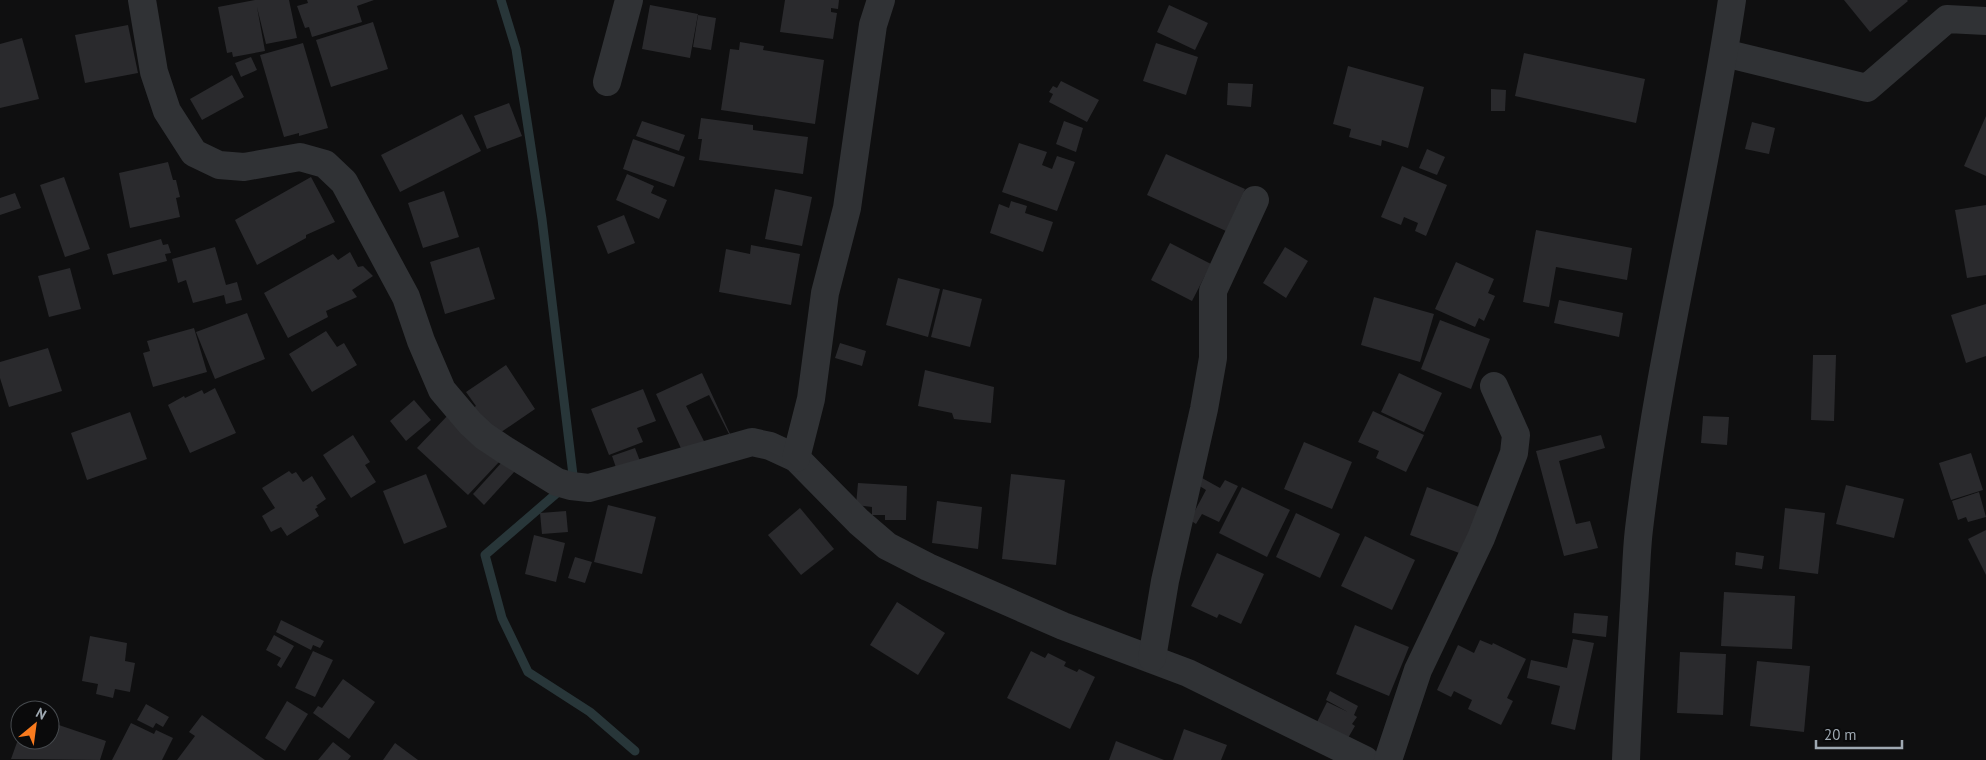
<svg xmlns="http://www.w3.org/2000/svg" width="1986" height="760" viewBox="0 0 1986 760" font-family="'PT Sans',sans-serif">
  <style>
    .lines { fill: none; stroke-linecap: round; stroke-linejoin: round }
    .stream { stroke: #283639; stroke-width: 9 }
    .building { fill: #2a2a2d }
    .minor { stroke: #303235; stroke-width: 28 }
    .tertiary { stroke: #303235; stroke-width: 28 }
  </style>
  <rect width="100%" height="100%" fill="#0f0f10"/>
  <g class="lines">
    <g class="stream">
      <path d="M501 0 516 49 542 219 573 475"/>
      <path d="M557 493 485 555 502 618 528 672 590 712 635 751"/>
    </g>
  </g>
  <g class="building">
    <path d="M255 0H289L297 38 266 44 257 7 265 51 233 57 232 52 227 53 218 7Z"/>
    <path d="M307 0H374L357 6 362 22 312 37 309 27 305 28 297 6 308 3Z"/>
    <path d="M785 0H839L838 9 831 8V12L837 13 833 39 780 32Z"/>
    <path d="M1844 0H1907L1908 1 1870 32Z"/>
    <path d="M650 5 698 14 690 58 642 49Z"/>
    <path d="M1169 5 1208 23 1195 50 1157 32Z"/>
    <path d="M698 15 716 18 711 50 693 47Z"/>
    <path d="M373 22 388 69 331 87 316 40Z"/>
    <path d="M128 25 138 73 85 83 75 35Z"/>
    <path d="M22 38 39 99 0 108V44Z"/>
    <path d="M740 42 764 46 763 50 824 60 815 124 721 110 730 49 739 50Z"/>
    <path d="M303 43 328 128 299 136V133L284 137 260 55Z"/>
    <path d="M1156 43 1198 57 1186 95 1143 81Z"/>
    <path d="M1524 53 1645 79 1636 123 1515 96Z"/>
    <path d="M251 57 257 70 241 77 235 63Z"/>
    <path d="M1348 66 1424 87 1408 148 1382 140 1381 146 1349 137 1351 129 1333 124Z"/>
    <path d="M232 75 244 97 202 120 190 99Z"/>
    <path d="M1061 81 1099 100 1087 122 1049 102 1053 94 1049 92 1053 86 1057 88Z"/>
    <path d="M1228 83 1253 84 1251 107 1227 105Z"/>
    <path d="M1491 89 1506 90 1505 111H1491Z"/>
    <path d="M509 103 522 136 487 149 474 116Z"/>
    <path d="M462 114 481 151 400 192 381 155Z"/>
    <path d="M1986 116V176L1964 166Z"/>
    <path d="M701 118 753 125V130L808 137 803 174 699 160 702 139H698Z"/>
    <path d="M642 121 685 135 679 151 636 136Z"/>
    <path d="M1064 121 1083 128 1076 152 1056 144Z"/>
    <path d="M1752 122 1775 128 1769 154 1745 149Z"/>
    <path d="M633 139 685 157 674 187 623 169Z"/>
    <path d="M1019 143 1047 152 1042 165 1052 169 1057 156 1075 162 1057 211 1002 192Z"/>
    <path d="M1427 149 1445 157 1437 175 1419 168Z"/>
    <path d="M1166 154 1245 189 1226 231 1147 195Z"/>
    <path d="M168 162 173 180H176L180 197 176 198 180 217 130 228 119 173Z"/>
    <path d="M1402 166 1447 185 1426 236 1415 231 1418 223 1404 217 1401 225 1381 217Z"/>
    <path d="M627 174 654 186 651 193 667 200 659 219 616 200Z"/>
    <path d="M64 177 90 249 65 257 40 185Z"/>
    <path d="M311 177 335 222 306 235V238L257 265 235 220Z"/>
    <path d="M775 189 812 197 802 246 765 239Z"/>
    <path d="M444 191 459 237 423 248 408 203Z"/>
    <path d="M15 193 21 208 0 215V198Z"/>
    <path d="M1011 201 1027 206 1025 213 1053 222 1043 252 990 233 999 204 1009 208Z"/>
    <path d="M1986 205V275L1967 278 1955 210Z"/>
    <path d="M624 215 635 243 608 254 597 226Z"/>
    <path d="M1536 230 1632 248 1627 280 1556 267 1549 307 1523 302Z"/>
    <path d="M161 239 163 245 168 244 171 253 165 254 167 261 113 275 107 254Z"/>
    <path d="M1170 243 1211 264 1192 301 1151 280Z"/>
    <path d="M751 245 800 254 791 305 719 292 726 249 750 254Z"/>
    <path d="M215 247 226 285 237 282 242 300 226 304 224 295 193 303 186 280 178 283 172 259Z"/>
    <path d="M479 247 495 299 445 314 430 262Z"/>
    <path d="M1285 247 1308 261 1286 298 1263 283Z"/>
    <path d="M350 252 358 267 363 266 373 276 352 290 357 297 326 311 328 317 288 338 264 293 333 254 338 260Z"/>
    <path d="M1456 262 1494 279 1488 293 1495 296 1484 321 1479 318 1475 327 1435 309Z"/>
    <path d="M70 268 81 309 49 317 38 276Z"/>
    <path d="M898 278 940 289 928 337 886 325Z"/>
    <path d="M943 289 982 299 970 347 931 337Z"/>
    <path d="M1374 297 1434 314 1420 362 1361 345Z"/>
    <path d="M1559 300 1623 313 1619 337 1554 323Z"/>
    <path d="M1986 304V356L1966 363 1951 315Z"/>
    <path d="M247 313 265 359 215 379 196 332Z"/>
    <path d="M1440 320 1490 339 1471 389 1421 369Z"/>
    <path d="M194 328 207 372 153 387 143 353 150 351 147 341Z"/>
    <path d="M326 331 337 347 344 343 357 365 312 392 289 354Z"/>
    <path d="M840 343 866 351 862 366 835 358Z"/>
    <path d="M48 348 62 391 9 407 0 378V362Z"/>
    <path d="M1813 355H1836L1834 421 1811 420Z"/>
    <path d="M506 365 535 409 494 437 468 411 476 406 466 392Z"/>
    <path d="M925 370 994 387 991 423 954 419 952 413 918 406Z"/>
    <path d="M702 373 731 436H730L709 395 686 406 707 447 685 457 656 394Z"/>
    <path d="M1399 373 1442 393 1424 432 1381 412Z"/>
    <path d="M215 388 236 433 190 453 168 405 184 396 185 398 202 390 204 394Z"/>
    <path d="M643 389 656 421 637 428 643 442 609 455 591 409Z"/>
    <path d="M414 400 431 420 406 441 390 421Z"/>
    <path d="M1373 411 1424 435 1406 472 1376 458 1379 451 1358 442Z"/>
    <path d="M130 412 147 459 87 480 71 433Z"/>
    <path d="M449 414 499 462 468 495 417 448Z"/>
    <path d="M1703 416 1729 417 1727 445 1701 443Z"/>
    <path d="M353 435 370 462 365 465 376 482 351 498 323 455Z"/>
    <path d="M1601 435 1605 448 1559 461 1576 524 1590 521 1598 548 1564 556 1536 451Z"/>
    <path d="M1304 442 1352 462 1332 509 1284 489Z"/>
    <path d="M635 448 643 469 619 476 612 456Z"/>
    <path d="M1971 453 1983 490 1951 500 1939 463Z"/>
    <path d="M503 461 515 471 484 505 473 494Z"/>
    <path d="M289 471 292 474 296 472 303 482 312 476 326 499 316 506 318 507 315 509 319 516 287 536 281 527 271 532 262 516 275 508 262 488Z"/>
    <path d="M426 474 447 527 404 544 383 491Z"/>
    <path d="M1011 474 1065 480 1056 565 1002 559Z"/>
    <path d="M1202 478 1220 488 1225 480 1238 486 1219 522 1202 514 1196 524 1190 520 1206 490 1198 485Z"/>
    <path d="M858 483 907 486 906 520H885V515H872V507L856 505Z"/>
    <path d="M1846 485 1904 499 1894 538 1836 524Z"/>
    <path d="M1242 487 1290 510 1267 557 1219 533Z"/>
    <path d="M1427 487 1479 507 1462 554 1410 535Z"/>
    <path d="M1979 492 1986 517 1968 522 1966 517 1958 520 1952 501Z"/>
    <path d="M937 501 982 507 978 549 932 543Z"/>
    <path d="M608 505 656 517 642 574 594 562Z"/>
    <path d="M800 508 834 549 801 575 768 535Z"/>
    <path d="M1785 508 1825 513 1818 574 1779 569Z"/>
    <path d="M566 511 568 532 542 534 540 513Z"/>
    <path d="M1296 513 1340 534 1320 578 1276 557Z"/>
    <path d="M1986 530V575L1968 539Z"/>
    <path d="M534 535 565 543 556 582 525 574Z"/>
    <path d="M1365 536 1415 560 1392 610 1341 586Z"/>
    <path d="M1736 552 1764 556 1762 569 1735 565Z"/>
    <path d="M1217 553 1264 574 1241 624 1219 614 1217 618 1191 606Z"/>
    <path d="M575 557 592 562 585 583 568 578Z"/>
    <path d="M1724 592 1795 596 1792 649 1721 646Z"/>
    <path d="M897 602 945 633 918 675 870 645Z"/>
    <path d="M1574 613 1608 616 1606 637 1572 633Z"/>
    <path d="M281 620 324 641 320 648 313 645 311 650 276 632Z"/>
    <path d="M1355 625 1409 647 1389 696 1336 674Z"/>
    <path d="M274 635 294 646 281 668 277 665 281 658 266 650Z"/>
    <path d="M90 636 127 643 125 661 135 663 130 692 115 689 113 698 96 694 98 684 82 681Z"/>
    <path d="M1573 639 1594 643 1575 730 1551 724 1560 686 1527 678 1531 660 1567 668Z"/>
    <path d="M1480 640 1492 645 1493 643 1526 659 1507 698 1513 701 1501 725 1468 709 1472 700 1454 691 1451 697 1437 690 1458 645 1474 653Z"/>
    <path d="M313 651 333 660 315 697 295 688Z"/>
    <path d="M1031 651 1045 658 1048 653 1066 662 1064 666 1077 672 1079 669 1095 677 1070 729 1007 698Z"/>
    <path d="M1680 652 1726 654 1723 715 1677 713Z"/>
    <path d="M1757 661 1810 666 1804 732 1750 726Z"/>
    <path d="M343 679 375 702 349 739 313 713 318 706 322 708Z"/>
    <path d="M1330 691 1358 706 1354 715 1357 717 1352 724 1355 726 1348 738 1317 722 1327 702 1348 712 1326 700Z"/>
    <path d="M287 701 308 714 285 751 265 738Z"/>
    <path d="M146 704 169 717 163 727 156 723 153 728 137 720Z"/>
    <path d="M202 715 265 760H177L195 736 189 732Z"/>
    <path d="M50 722 106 741 100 760 11 759 20 734V740H50Z"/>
    <path d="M131 723 154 734 156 730 173 738 162 760H112Z"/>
    <path d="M1184 729 1227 745 1221 760H1173Z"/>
    <path d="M1116 741 1164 760H1109Z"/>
    <path d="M333 742 351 756 348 760H318Z"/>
    <path d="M395 743 418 760H383Z"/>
  </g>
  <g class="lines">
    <g class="minor">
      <path d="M142 0 154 72 167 111 194 153 219 165 244 167 300 157 325 164 344 182 406 297 421 341 442 390 470 423 484 436 505 450 557 482 571 486 589 488 752 442 770 446 796 458 859 522 887 546 928 567 1063 626 1188 673 1365 760"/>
      <path d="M1724 53 1867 88 1947 19 1986 21"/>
      <path d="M607 82 629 0"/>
      <path d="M796 458 811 399 825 293 847 208 873 25 881 0"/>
      <path d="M1152 658 1165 581 1204 409 1213 358V291L1255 200"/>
      <path d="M1388 760 1418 670 1481 538 1514 453 1516 435 1494 386"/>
    </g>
    <path class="tertiary" d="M1626 760C1628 708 1631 657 1634 606 1636 580 1636 554 1639 529 1660 351 1706 177 1732 0"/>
  </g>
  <g transform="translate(35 725) rotate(29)"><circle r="24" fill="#0a0a0b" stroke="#464a4e"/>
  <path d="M0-4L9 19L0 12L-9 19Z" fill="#f97b1e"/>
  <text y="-8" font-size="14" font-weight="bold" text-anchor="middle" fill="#9fa9b2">N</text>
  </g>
  <path d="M1816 740v8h86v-8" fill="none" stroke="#9fa9b2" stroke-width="2.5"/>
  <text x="1824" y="740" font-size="15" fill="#9fa9b2" stroke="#0a0a0b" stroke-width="4" paint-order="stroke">20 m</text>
</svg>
